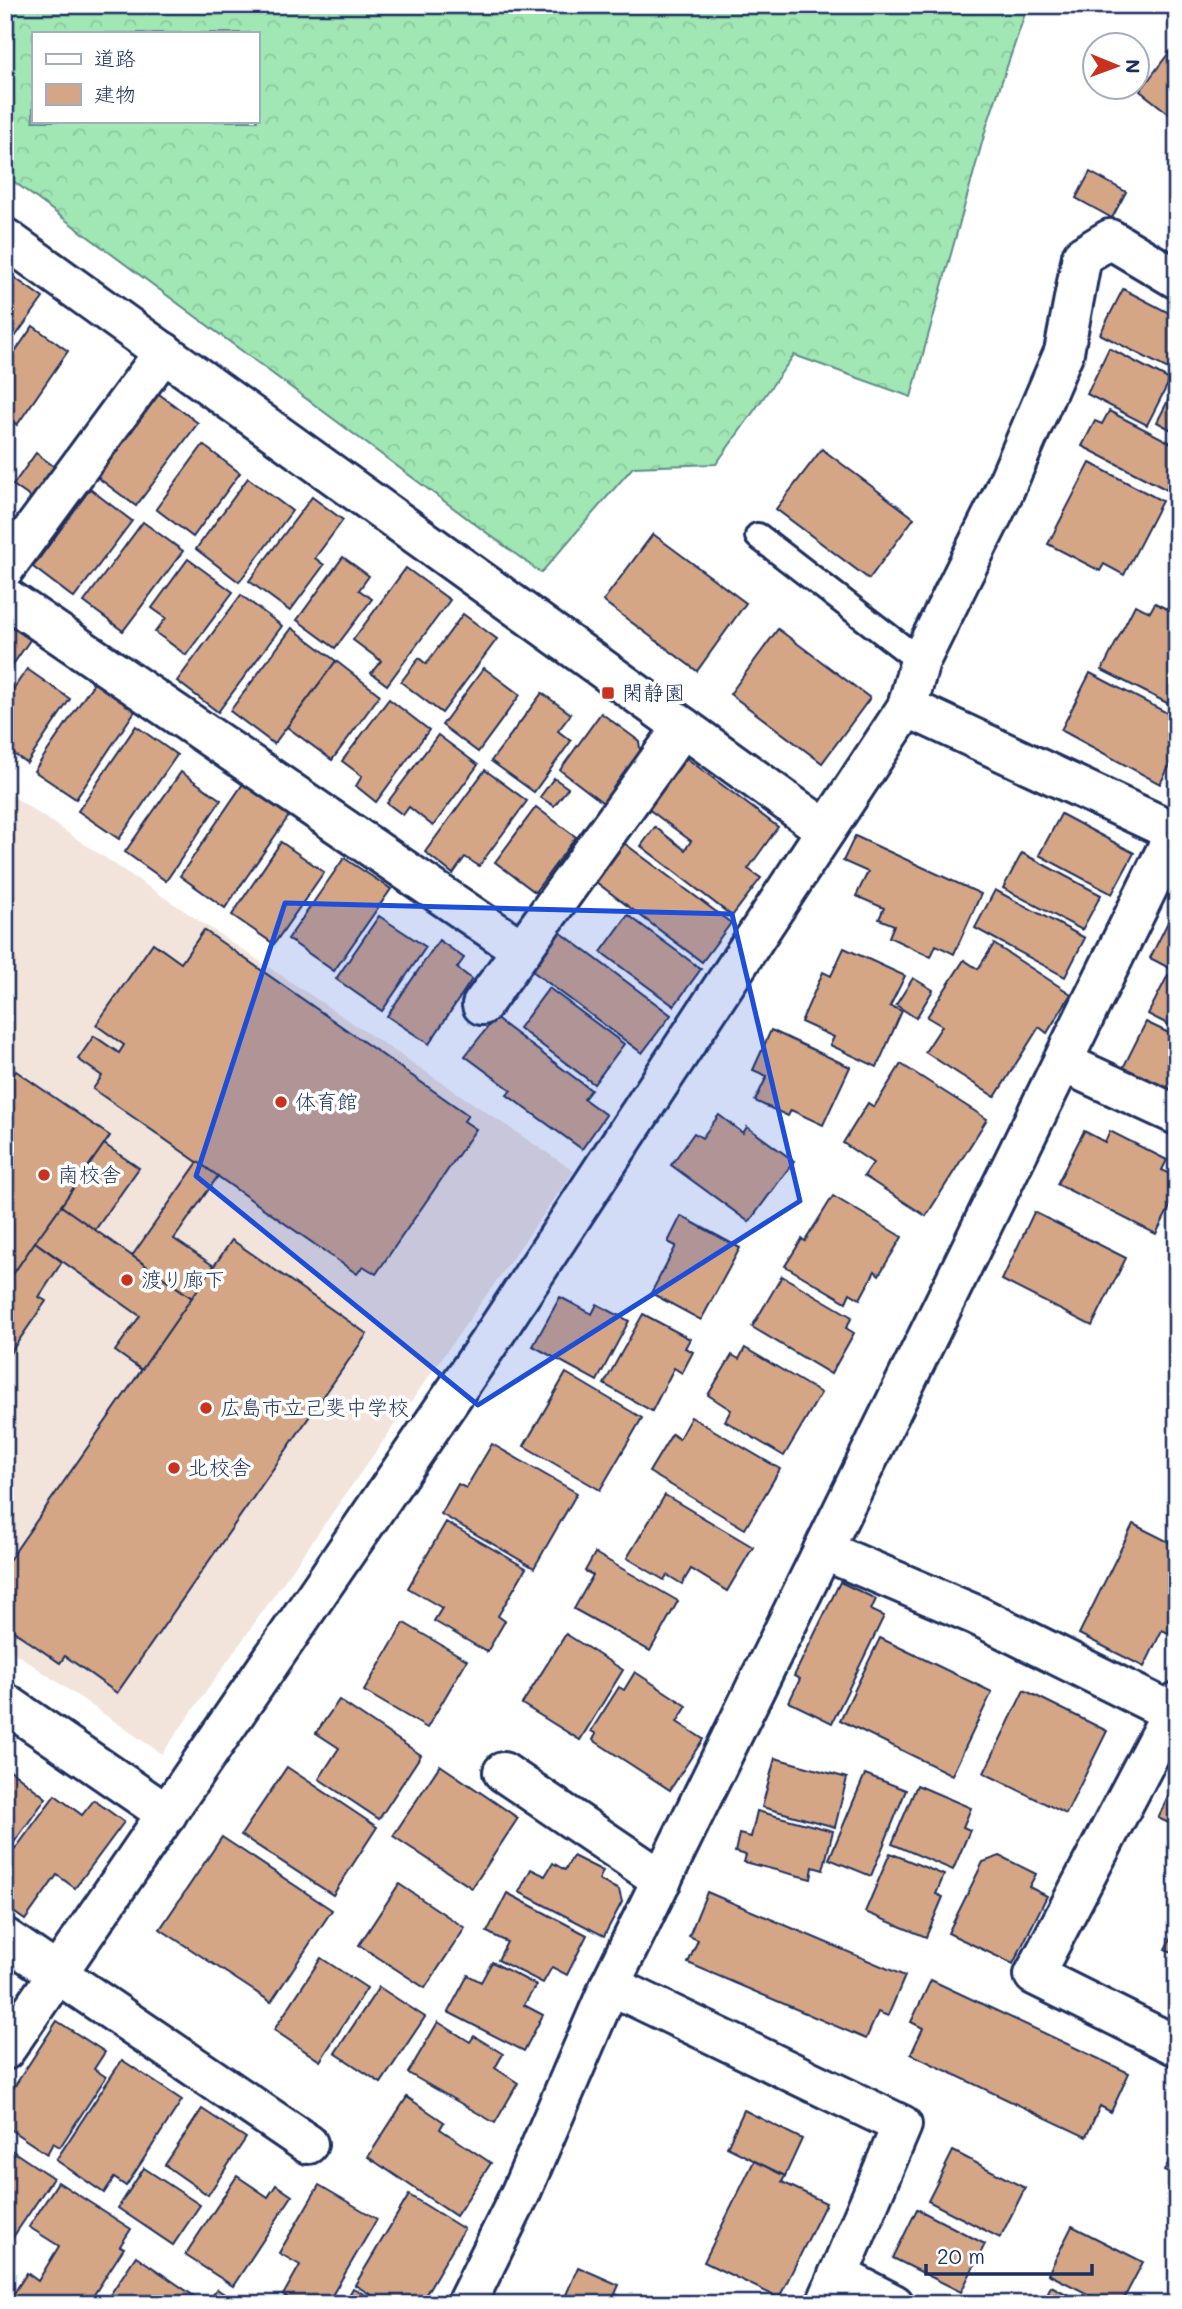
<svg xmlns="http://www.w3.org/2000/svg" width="1182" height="2309" viewBox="0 0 1182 2309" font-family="Mali,'Klee One',sans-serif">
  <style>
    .built { fill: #f2e4db }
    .forest { fill: url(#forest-crowns); stroke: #5e8b89; stroke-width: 2; fill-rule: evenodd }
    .building { fill: #d5a686; stroke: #1b2f5e; stroke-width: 2 }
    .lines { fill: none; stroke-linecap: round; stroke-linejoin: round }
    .service-casing { stroke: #1b2f5e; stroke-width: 30 }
    .minor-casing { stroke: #1b2f5e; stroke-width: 44 }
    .service { stroke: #fff; stroke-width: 24 }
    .minor { stroke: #fff; stroke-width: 38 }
    .marked { fill: #1d4ed8; fill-opacity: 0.2; stroke: #1d4ed8; stroke-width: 5; stroke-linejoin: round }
    .poi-dot { fill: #c8321e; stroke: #fff; stroke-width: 2.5 }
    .labels { text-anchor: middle; stroke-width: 7; stroke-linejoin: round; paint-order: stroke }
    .poi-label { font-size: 21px; fill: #1b2f5e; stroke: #fff; text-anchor: start }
  </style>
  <defs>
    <pattern id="forest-crowns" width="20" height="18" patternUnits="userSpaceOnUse" patternTransform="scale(1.75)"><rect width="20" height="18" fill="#a0e7b4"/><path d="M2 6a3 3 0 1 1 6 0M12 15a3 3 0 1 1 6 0" fill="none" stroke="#89c69d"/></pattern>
  </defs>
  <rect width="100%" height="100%" fill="#fff"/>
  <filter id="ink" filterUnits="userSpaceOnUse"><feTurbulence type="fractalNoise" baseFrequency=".0143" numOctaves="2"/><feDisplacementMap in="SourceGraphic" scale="14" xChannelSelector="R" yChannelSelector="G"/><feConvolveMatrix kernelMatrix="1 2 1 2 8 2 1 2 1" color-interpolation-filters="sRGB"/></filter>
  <g filter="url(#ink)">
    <path class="built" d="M5 791 574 1171 162 1754 5 1646Z"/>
    <path class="forest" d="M5 5H1028L987 125 911 397 794 355 716 464 633 467 541 573 5 175ZM33 33H257V121H33Z"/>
    <g class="building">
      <path d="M1174 46 1177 48V120L1140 91Z"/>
      <path d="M1090 172 1126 192 1112 218 1076 198Z"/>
      <path d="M5 271 43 298 5 351Z"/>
      <path d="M1123 289 1177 317V357L1170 370 1100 334Z"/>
      <path d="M33 326 68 351 17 425 5 416V366Z"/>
      <path d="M1109 348 1170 380 1147 425 1087 394Z"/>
      <path d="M1177 383V433L1157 422Z"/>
      <path d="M159 394 198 423 136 506 97 477Z"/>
      <path d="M1109 411 1177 446V495L1082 446 1095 421 1102 424Z"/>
      <path d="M203 445 240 473 193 537 156 509Z"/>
      <path d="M822 449 914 518 869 579 776 509Z"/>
      <path d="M36 453 56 468 33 499 13 485Z"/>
      <path d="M1090 463 1162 501 1124 575 1104 564 1100 571 1048 544Z"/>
      <path d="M248 478 292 511 239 582 196 549Z"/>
      <path d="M90 489 132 521 74 598 33 567Z"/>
      <path d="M312 497 343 520 315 558 324 565 290 611 249 581Z"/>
      <path d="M143 522 183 551 123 631 84 602Z"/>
      <path d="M653 534 746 603 697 671 603 601Z"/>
      <path d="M343 557 369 576 359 590 372 599 335 648 297 620Z"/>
      <path d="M188 559 233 592 186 655 155 632 166 618 152 608Z"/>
      <path d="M406 568 450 600 387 685 371 673 381 661 353 640Z"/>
      <path d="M241 595 282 626 218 712 177 681Z"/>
      <path d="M1155 603 1177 614V708L1102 670 1135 605 1150 612Z"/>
      <path d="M463 614 497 639 442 713 401 682 419 658 426 664Z"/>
      <path d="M5 618 32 637 5 676Z"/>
      <path d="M292 628 336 661 274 744 230 711Z"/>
      <path d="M778 629 870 698 822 763 730 694Z"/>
      <path d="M336 661 380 695 332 760 287 727Z"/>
      <path d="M484 668 520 695 478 752 442 725Z"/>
      <path d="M27 669 70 699 27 763 5 748V701Z"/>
      <path d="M1090 673 1177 718V752L1160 784 1061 730Z"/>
      <path d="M96 680 137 708 76 799 34 771Z"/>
      <path d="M542 693 571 714 558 731 571 741 534 792 491 761Z"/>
      <path d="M389 699 429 730 376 802 356 786 362 776 342 761Z"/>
      <path d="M601 713 639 741 641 757 606 805 560 770Z"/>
      <path d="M136 726 177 755 119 839 78 811Z"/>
      <path d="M438 735 478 765 433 826 409 807 403 815 387 803Z"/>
      <path d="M685 757 778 827 748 869 761 878 732 916 641 846 655 827 685 850 691 841 647 808Z"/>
      <path d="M485 770 527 801 479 866 465 857 453 874 425 852Z"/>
      <path d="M181 772 221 800 166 881 125 852Z"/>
      <path d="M554 778 568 788 554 806 540 797Z"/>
      <path d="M245 781 291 813 225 908 180 876Z"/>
      <path d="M536 807 576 837 535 892 495 862Z"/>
      <path d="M1061 814 1134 853 1112 894 1039 855Z"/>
      <path d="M855 836 981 894 954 954 936 945 931 957 889 937 894 925 879 919 884 908 856 896 868 872 843 861Z"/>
      <path d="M281 842 324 872 274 944 232 915Z"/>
      <path d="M624 843 731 923 702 962 596 882Z"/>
      <path d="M1022 853 1101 895 1082 930 1003 888Z"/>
      <path d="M344 858 391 889 334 971 288 939Z"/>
      <path d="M995 890 1085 938 1065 977 975 928Z"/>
      <path d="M628 915 701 969 674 1006 601 952Z"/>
      <path d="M379 916 426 947 382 1011 336 979Z"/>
      <path d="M1171 916 1177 919V972L1150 958Z"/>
      <path d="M204 930 468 1115 464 1121 476 1129 376 1274 363 1266 357 1274 93 1089 102 1076 78 1059 94 1036 119 1053 124 1045 96 1025 153 943 181 963Z"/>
      <path d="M560 932 671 1015 642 1053 531 970Z"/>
      <path d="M439 940 464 958 457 968 472 979 429 1044 387 1016Z"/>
      <path d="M994 944 1071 994 1047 1033 1039 1027 995 1097 925 1052 942 1026 927 1017 964 960 978 969Z"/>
      <path d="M844 948 905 976 890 1006 902 1011 877 1067 830 1045 834 1037 801 1022 823 972 831 976Z"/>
      <path d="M1168 975 1177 979V1029L1148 1014Z"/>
      <path d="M913 978 933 990 916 1018 896 1005Z"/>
      <path d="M549 988 624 1044 594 1084 519 1028Z"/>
      <path d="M495 1018 591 1090 584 1099 606 1115 582 1149 507 1095 511 1090 465 1056Z"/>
      <path d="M1146 1022 1177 1037V1095L1123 1068Z"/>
      <path d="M771 1030 850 1067 823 1125 791 1110 788 1116 755 1101 767 1076 753 1070Z"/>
      <path d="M901 1064 987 1119 926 1216 864 1176 873 1163 843 1143 868 1103 874 1107Z"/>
      <path d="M16 1071 110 1136 5 1286V1086Z"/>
      <path d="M719 1115 743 1133 747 1127 794 1161 749 1222 671 1165 694 1133 702 1138Z"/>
      <path d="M1084 1131 1105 1142 1110 1131 1167 1160 1162 1170 1177 1178V1193L1156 1234 1057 1184Z"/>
      <path d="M104 1144 139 1168 95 1230 61 1206Z"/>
      <path d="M198 1162 218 1176 174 1239 214 1266 192 1298 132 1256Z"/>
      <path d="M833 1196 902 1237 879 1275 875 1271 860 1299 850 1293 846 1302 785 1266 802 1239 805 1241Z"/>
      <path d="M61 1206 192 1298 142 1370 115 1351 140 1316 35 1242Z"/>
      <path d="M1034 1212 1126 1258 1092 1326 1002 1280Z"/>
      <path d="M681 1216 740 1248 701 1320 651 1293 676 1246 668 1242Z"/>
      <path d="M232 1240 367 1334 117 1693 65 1656 60 1663 5 1625V1566Z"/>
      <path d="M35 1242 62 1262 39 1297 46 1301 8 1356 5 1355V1286Z"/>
      <path d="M782 1276 852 1317 846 1328 854 1333 831 1374 752 1327Z"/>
      <path d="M560 1297 592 1314 597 1304 629 1321 597 1381 533 1346Z"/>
      <path d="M643 1314 690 1339 685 1348 693 1352 682 1373 674 1368 652 1411 604 1384Z"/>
      <path d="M745 1348 821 1393 784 1456 725 1421 731 1410 708 1395 732 1355 739 1359Z"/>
      <path d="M566 1373 642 1418 600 1490 524 1446Z"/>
      <path d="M691 1417 780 1469 745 1529 649 1472 672 1434 679 1439Z"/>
      <path d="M492 1444 577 1493 534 1568 441 1514 458 1484 466 1488Z"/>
      <path d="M665 1495 753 1547 727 1591 691 1569 682 1584 667 1575 664 1580 627 1558Z"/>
      <path d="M446 1522 526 1568 498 1616 505 1621 487 1652 434 1621 442 1608 408 1588Z"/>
      <path d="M1133 1524 1177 1546V1632L1175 1636 1162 1630 1144 1667 1079 1634Z"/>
      <path d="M595 1553 678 1601 650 1651 574 1609 593 1575 585 1571Z"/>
      <path d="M840 1582 876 1599 871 1610 884 1616 832 1723 789 1702 800 1679 794 1676Z"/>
      <path d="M404 1623 467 1660 427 1728 364 1691Z"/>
      <path d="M566 1634 623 1670 580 1740 522 1704Z"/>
      <path d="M880 1638 992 1692 952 1775 840 1720Z"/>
      <path d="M635 1672 687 1706 677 1722 703 1739 670 1790 593 1740 596 1734 591 1731 619 1687 624 1690Z"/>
      <path d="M1024 1690 1107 1731 1066 1814 984 1773Z"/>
      <path d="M339 1700 421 1755 379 1819 319 1779 339 1748 316 1733Z"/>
      <path d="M775 1758 847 1778 835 1827 762 1807Z"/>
      <path d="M440 1765 518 1818 472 1888 393 1836Z"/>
      <path d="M5 1766 46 1798 5 1855Z"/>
      <path d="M287 1767 377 1827 333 1895 241 1835Z"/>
      <path d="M865 1774 906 1790 871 1876 829 1859Z"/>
      <path d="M1177 1778V1827L1158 1818Z"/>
      <path d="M917 1785 971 1808 963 1827 970 1830 953 1870 892 1844Z"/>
      <path d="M55 1795 82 1815 94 1800 124 1822 75 1888 57 1875 25 1920 5 1906V1863Z"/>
      <path d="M757 1811 833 1831 823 1870 813 1867 811 1879 744 1862 746 1855 735 1852 739 1834 751 1837Z"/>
      <path d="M222 1837 332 1910 271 2002 160 1929Z"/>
      <path d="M890 1853 944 1875 936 1894 943 1897 926 1937 865 1912Z"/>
      <path d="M573 1856 603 1871 599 1880 619 1890 622 1902 604 1936 519 1892 531 1869 545 1876 553 1863 565 1870Z"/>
      <path d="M1000 1856 1036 1874 1029 1887 1047 1896 1013 1964 948 1933 983 1862Z"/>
      <path d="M399 1884 465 1928 425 1988 359 1945Z"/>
      <path d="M707 1892 905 1976 888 2016 878 2012 866 2039 688 1963 698 1940 689 1936Z"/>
      <path d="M507 1893 587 1935 567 1975 552 1967 543 1983 498 1960 507 1942 487 1932Z"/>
      <path d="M1177 1927V1954L1165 1949Z"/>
      <path d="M321 1958 367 1988 320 2061 274 2030Z"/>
      <path d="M492 1962 536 1985 524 2005 543 2015 524 2051 448 2012 468 1975 481 1982Z"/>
      <path d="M931 1980 1129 2073 1111 2112 1100 2106 1086 2137 911 2054 923 2028 911 2022Z"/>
      <path d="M379 1987 425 2017 381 2083 335 2053Z"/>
      <path d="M57 2021 105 2052 94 2069 106 2077 60 2147 53 2143 47 2154 5 2126V2101Z"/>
      <path d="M438 2022 470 2042 474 2036 503 2054 495 2068 518 2083 495 2123 408 2073Z"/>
      <path d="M122 2060 182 2100 126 2186 114 2178 104 2193 56 2160Z"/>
      <path d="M407 2097 444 2122 440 2129 491 2163 456 2216 368 2157Z"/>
      <path d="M202 2109 246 2138 208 2195 165 2165Z"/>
      <path d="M744 2110 802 2139 785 2176 727 2147Z"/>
      <path d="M5 2146 53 2178 5 2249Z"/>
      <path d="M1177 2146V2177L1164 2171Z"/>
      <path d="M953 2151 1025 2188 1000 2238 928 2201Z"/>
      <path d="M754 2161 785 2176 782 2182 826 2203 779 2298 704 2262Z"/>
      <path d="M144 2168 200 2205 173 2245 118 2208Z"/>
      <path d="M237 2176 268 2197 276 2185 292 2196 233 2286 185 2255Z"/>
      <path d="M58 2182 131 2229 120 2246 124 2248 88 2304H7L27 2273 38 2281 59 2246 29 2227Z"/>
      <path d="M319 2185 377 2219 327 2304H299L283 2295 300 2265 279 2253Z"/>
      <path d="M409 2195 464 2229 420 2304H386L355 2285Z"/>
      <path d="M917 2209 985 2244 961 2292 893 2258Z"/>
      <path d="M1072 2226 1143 2262 1121 2304H1108L1048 2274Z"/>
      <path d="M136 2256 204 2303 203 2304H104Z"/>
      <path d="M578 2267 619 2285 615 2294 638 2304H562Z"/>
      <path d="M1051 2286 1086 2304H1042Z"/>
      <path d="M353 2288 381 2304H344Z"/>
      <path d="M217 2289 239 2304H207Z"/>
    </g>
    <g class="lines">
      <g class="service-casing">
        <path id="service" d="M758 536 920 661"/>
      </g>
      <g class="minor-casing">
        <g id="minor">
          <path d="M5 238 826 830"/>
          <path d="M5 568 164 352"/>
          <path d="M5 597 522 950"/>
          <path d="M907 707 1177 833"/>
          <path d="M482 1005 683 727"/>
          <path d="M1064 1063 1177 1115"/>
          <path d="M823 1550 976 1615 1171 1712"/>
          <path d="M1177 1702 1034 1975 1177 2046"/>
          <path d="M5 1703 167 1814"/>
          <path d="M503 1772 662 1880"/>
          <path d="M5 1938 308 2144"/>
          <path d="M610 1985 902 2125 826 2304"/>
          <path d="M5 2050 492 1338 907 707 920 661 1001 498 1064 352 1082 256 1110 239 1177 279"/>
          <path d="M838 2275 894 2304"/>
          <path d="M466 2304 521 2192 610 1985 1177 828"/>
        </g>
      </g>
      <use href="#service" class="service"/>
      <use href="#minor" class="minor"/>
    </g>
  </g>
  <path class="marked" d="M285 903 732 914 800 1201 478 1405 196 1176Z"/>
  <g class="poi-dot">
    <rect x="601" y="686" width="14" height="14" rx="3.5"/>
    <circle cx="281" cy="1102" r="7"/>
    <circle cx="44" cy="1175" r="7"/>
    <circle cx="127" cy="1280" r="7"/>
    <circle cx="206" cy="1408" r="7"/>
    <circle cx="174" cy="1468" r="7"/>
  </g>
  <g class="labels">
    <g class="poi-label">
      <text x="622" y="700">閑静園</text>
      <text x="295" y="1109">体育館</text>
      <text x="58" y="1182">南校舎</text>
      <text x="141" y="1287">渡り廊下</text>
      <text x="220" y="1415">広島市立己斐中学校</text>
      <text x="188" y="1475">北校舎</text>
    </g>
  </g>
  <rect width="1182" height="2309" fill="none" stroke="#fff" stroke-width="28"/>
  <rect x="14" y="14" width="1154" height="2281" fill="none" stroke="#1b2f5e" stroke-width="2.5" filter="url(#ink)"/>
  <rect x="32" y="32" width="228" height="91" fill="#ffffff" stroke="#a4acbf" stroke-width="2"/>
  <rect x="46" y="54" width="35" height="10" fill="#ffffff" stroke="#a4acbf" stroke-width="2"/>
  <text x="94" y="66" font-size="21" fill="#1b2f5e">道路</text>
  <rect x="46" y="84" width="35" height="21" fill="#d5a686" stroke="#a4acbf" stroke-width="2"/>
  <text x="94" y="102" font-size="21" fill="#1b2f5e">建物</text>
  <g transform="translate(1116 66) rotate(91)"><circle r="33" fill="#ffffff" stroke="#a4acbf" stroke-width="2"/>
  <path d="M0-5L12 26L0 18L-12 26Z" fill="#c8321e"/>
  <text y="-10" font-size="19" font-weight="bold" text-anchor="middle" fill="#1b2f5e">N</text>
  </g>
  <path d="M926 2264v10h166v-10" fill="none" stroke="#1b2f5e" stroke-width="3.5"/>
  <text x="937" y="2264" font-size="21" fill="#1b2f5e" stroke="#ffffff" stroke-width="5" paint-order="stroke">20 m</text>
</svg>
